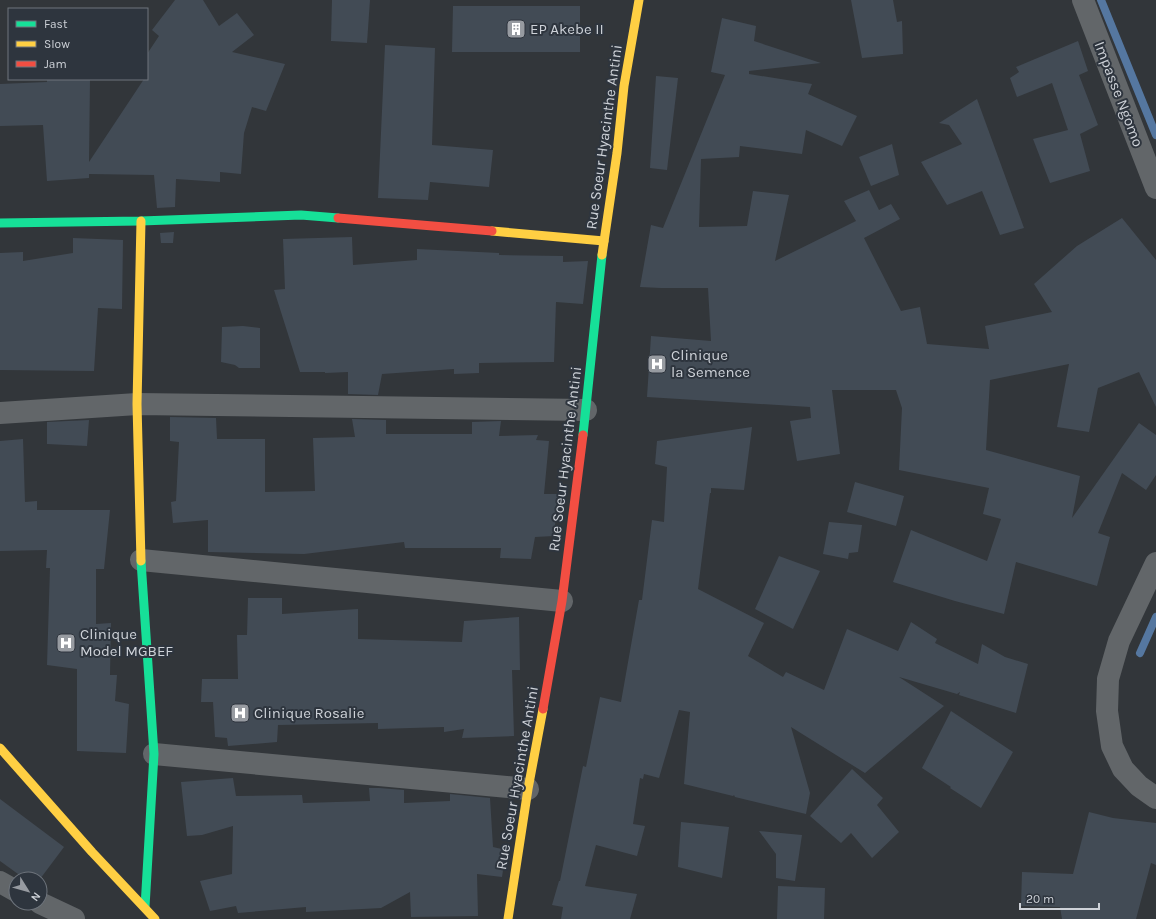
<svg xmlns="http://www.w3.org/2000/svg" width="1156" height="919" viewBox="0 0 1156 919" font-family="Karla,sans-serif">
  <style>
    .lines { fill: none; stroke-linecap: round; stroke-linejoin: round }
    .stream { stroke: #5577a0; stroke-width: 8 }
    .building { fill: #424b55 }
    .street { stroke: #626669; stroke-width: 22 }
    .fast { stroke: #16e098; stroke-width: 9 }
    .slow { stroke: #ffcf43; stroke-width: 9 }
    .jam { stroke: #f24e42; stroke-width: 9 }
    .labels { text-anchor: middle; stroke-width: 4; stroke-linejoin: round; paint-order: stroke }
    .poi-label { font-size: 15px; fill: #ced2d8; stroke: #2e353e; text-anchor: start }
    .street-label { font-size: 15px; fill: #ced2d8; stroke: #2e353e }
  </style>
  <rect width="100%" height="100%" fill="#32363a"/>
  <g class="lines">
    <g class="stream">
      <path d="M1101 0 1156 135"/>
      <path d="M1140 653 1156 617"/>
    </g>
  </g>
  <g class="building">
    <path d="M175 0H203L219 26 237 13 254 35 232 52 285 64 266 111 252 107 244 133 241 174 220 172V182L176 179 175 207 157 208 154 175 89 174V178L47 181 43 125 0 126V84L47 82V79H90L89 162 144 79H147V54L159 36 152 30Z"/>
    <path d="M332 0H370L367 43 331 41Z"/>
    <path d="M851 0H893L897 22 902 21 903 54 862 58Z"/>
    <path d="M453 6H580V52H452Z"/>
    <path d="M722 18 756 26 754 41 821 63 749 71V74L812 84 808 94 857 116 842 146 806 130 802 154 740 146 739 157 701 159 699 227 747 226 753 191 789 195 775 261 856 221 844 201 869 190 879 210 891 204 900 219 864 238 901 311 920 307 927 344 989 349 985 326 1052 312 1034 284 1077 246 1122 218 1156 260V407L1139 372 1098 388 1089 432 1057 427 1069 364 990 380 986 450 1080 476 1072 518 1139 423 1156 435V475L1146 490 1122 473 1098 533 1110 537 1097 586 1016 562 1004 614 955 601 893 582 911 530 987 561 1001 519 983 514 989 488 899 470 902 408 896 390H832L840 454 797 461 790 421 811 418 810 407 647 397 651 336 711 341 708 288H661L640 287 651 225 663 228 725 75 711 72Z"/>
    <path d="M1078 41 1088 71 1079 75 1098 125 1080 134 1090 171 1050 183 1033 139 1068 130 1052 83 1017 97 1010 78 1019 72 1016 67Z"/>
    <path d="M385 45 435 48 432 145 493 150 489 187 430 182 428 200 378 198Z"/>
    <path d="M656 76 678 78 667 170 650 168Z"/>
    <path d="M977 99 1024 228 1000 235 982 191 947 205 921 162 962 144 949 125 939 123Z"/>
    <path d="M892 144 899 175 871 186 859 157Z"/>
    <path d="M174 232 173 243H161L160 233Z"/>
    <path d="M352 237 353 265 417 260V249L499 253V255L563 256V262L588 261 583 304 556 302 554 362 479 363V373L454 374V369L382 374 378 395 348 394V372L325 373V372H300L274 290 285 289 283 239Z"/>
    <path d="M73 238 123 240 122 309 98 308 94 371 0 370V253L23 252V261L73 253Z"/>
    <path d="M243 326 260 328V368H239L235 365 221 362 222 327Z"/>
    <path d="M170 417 216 418 217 439H265V492L315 491 313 438 355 437 352 419 386 420V434H472V422L501 421 499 436 538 435 536 440 549 441 544 494H558L554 536 535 537 531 559 500 558 501 548H405L404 542 304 554 208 552V520L173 523 171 502 176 501 179 442 170 441Z"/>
    <path d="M89 420 87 446 47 444V422Z"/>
    <path d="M752 427 744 490 711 488V493H710L698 589 764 623 748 656 783 677 786 672 824 690 847 629 898 651 911 622 937 639 935 643 978 664 982 644 1005 657 1028 664 1016 713 959 695 960 692 957 694 899 677 944 706 865 773 791 727 810 793 806 814 735 797 734 795 733 796 684 784 690 712 679 710 659 778 644 774 643 779 640 778 633 824 645 826 637 856 596 845 585 886 637 894 630 919H561L563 907 552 905 559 881H560L583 766 586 767 600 697 621 702 639 600H642L652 520 664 522 667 467 655 464 657 441Z"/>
    <path d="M23 439 25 502 37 501V510H110L104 569H96V624L111 623 110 675H117L115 701 129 704 126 753 77 751V669L47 665 50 568H46L47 550 0 551V441Z"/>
    <path d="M855 482 904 496 896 526 847 512Z"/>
    <path d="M829 522 862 525 858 552 849 553 848 559 823 554Z"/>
    <path d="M779 556 820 571 793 629 755 609Z"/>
    <path d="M248 598H282V614L358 609V639L462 642 464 621 519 617 520 670H512L514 736 462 738 464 729 444 732V727L378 729V723L278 725 277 742 228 746 227 738 215 737 213 702H201L202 679H238L237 635H247Z"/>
    <path d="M951 711 1013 752 981 808 950 788 951 787 922 768Z"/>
    <path d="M852 769 883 798 877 805 899 832 872 858 851 833 841 843 810 816Z"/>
    <path d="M233 778 236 796 302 795 303 803 370 801 369 788H379L404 790V803L450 801V794L490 798 493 847 506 850 502 877 477 874 478 916 411 917 410 892 381 908 306 912V907L238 913 236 906 210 911 200 881 232 874 233 826 202 835 187 836 181 782Z"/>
    <path d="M0 799 64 847 40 879H25L0 861Z"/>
    <path d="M1089 812 1113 818 1156 823V865L1151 863 1136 919H1062L1060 907 1021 906 1022 872 1073 874Z"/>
    <path d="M681 822 729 827 722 878 678 867Z"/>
    <path d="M759 831 802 835 795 881 776 878V854Z"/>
    <path d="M778 886 825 888 824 919H777Z"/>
  </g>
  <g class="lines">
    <g class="street">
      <path d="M1083 0 1156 188"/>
      <path d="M0 413 137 404 586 410"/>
      <path d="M141 560 562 601"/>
      <path d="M1156 563 1119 641 1108 679 1107 711 1112 746 1123 769 1139 786 1156 798"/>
      <path d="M154 754 528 789"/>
      <path d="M0 882 16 891"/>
      <path d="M40 903 74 919"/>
    </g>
    <g class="fast">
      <path d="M0 223 141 221 301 215 338 218"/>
      <path d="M583 435 602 255"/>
      <path d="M141 561 154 754 145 907"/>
    </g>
    <g class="slow">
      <path d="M141 221 137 404 141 561"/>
      <path d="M492 231 604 241"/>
      <path d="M602 255 617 153 624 86 639 0"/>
      <path d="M0 748 92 852 155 919"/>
      <path d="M508 919 528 789 543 709"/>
    </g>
    <g class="jam">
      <path d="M338 218 492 231"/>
      <path d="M543 709 562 601 583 435"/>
    </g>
  </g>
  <defs>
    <g id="building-square" transform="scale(1)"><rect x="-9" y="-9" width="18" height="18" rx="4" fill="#979ba1" stroke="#2e353e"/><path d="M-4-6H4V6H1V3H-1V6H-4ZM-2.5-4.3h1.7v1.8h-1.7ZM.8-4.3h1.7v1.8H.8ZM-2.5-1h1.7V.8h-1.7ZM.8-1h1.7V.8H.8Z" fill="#fff"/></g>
    <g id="hospital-square" transform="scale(1)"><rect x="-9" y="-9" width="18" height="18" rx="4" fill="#979ba1" stroke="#2e353e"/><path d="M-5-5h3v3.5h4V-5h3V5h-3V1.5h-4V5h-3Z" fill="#fff"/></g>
  </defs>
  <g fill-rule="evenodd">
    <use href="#building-square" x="516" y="29"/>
    <use href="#hospital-square" x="657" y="364"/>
    <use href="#hospital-square" x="66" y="643"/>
    <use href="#hospital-square" x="240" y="713"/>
  </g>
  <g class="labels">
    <g class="poi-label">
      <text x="530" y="34">EP Akebe II</text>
      <text x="671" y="360">Clinique<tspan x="671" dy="17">la Semence</tspan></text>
      <text x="80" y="639">Clinique<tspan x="80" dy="17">Model MGBEF</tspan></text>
      <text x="254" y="718">Clinique Rosalie</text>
    </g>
    <g class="street-label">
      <text transform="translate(1119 94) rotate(69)" y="5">Impasse Ngomo</text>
      <text transform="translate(604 137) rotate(-82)" y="5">Rue Soeur Hyacinthe Antini</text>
      <text transform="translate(565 459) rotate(-83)" y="5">Rue Soeur Hyacinthe Antini</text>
      <text transform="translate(517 778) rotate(-80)" y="5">Rue Soeur Hyacinthe Antini</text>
    </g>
  </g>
  <rect x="8" y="8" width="140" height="72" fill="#2e353e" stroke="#6e747c"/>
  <rect x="16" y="21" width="20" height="6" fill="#16e098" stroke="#6e747c"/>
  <text x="44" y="28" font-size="12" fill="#ced2d8">Fast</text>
  <rect x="16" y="41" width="20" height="6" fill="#ffcf43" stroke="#6e747c"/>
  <text x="44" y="48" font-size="12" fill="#ced2d8">Slow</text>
  <rect x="16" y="61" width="20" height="6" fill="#f24e42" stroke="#6e747c"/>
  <text x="44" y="68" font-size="12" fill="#ced2d8">Jam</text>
  <g transform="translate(28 891) rotate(127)"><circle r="19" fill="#2e353e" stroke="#6e747c"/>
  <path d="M0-3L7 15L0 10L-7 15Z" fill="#979ba1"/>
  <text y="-6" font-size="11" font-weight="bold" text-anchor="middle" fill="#ced2d8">N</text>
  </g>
  <path d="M1020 903v6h79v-6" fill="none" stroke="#ced2d8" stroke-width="2"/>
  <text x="1026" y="903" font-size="12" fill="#ced2d8" stroke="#2e353e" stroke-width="3" paint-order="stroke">20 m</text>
</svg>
